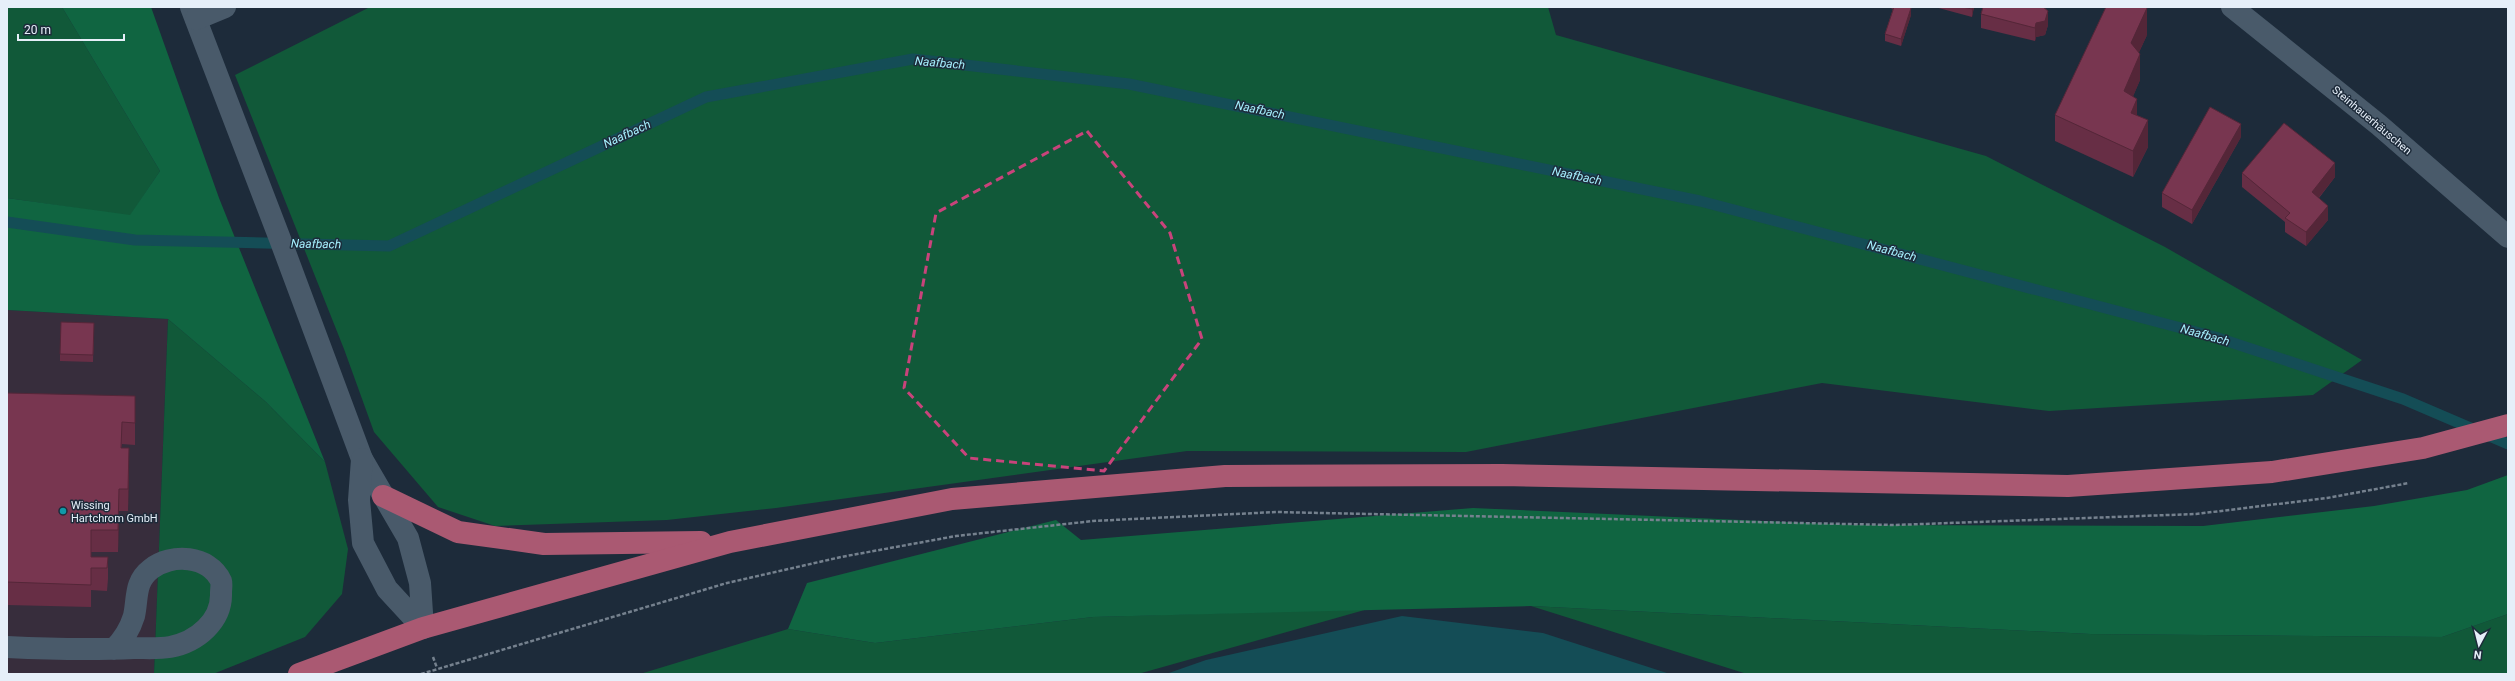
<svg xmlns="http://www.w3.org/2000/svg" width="2515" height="681" viewBox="0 0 2515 681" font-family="Roboto,sans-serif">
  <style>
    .industrial { fill: #372d3c }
    .green { fill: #115939 }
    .forest { fill: #106541 }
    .water { fill: #144d56 }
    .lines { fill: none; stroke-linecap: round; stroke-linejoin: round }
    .stream { stroke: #144d56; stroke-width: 11 }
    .path { stroke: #75818e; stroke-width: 2.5; stroke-dasharray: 4 2; stroke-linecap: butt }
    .minor { stroke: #495a6a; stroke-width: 22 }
    .major { stroke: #aa5972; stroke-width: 22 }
    .wall { fill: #672e45 }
    .shaded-wall { fill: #542638 }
    .building { fill: #783650; stroke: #542638 }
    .marked { fill: none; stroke: #c9437b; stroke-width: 3; stroke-dasharray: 8 5; stroke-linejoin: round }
    .culture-dot { fill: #0f9aa8; stroke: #1d2b3a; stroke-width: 1.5 }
    .labels { text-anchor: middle; stroke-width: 3; stroke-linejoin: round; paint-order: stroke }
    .street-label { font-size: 11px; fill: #e6eff9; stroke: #1d2b3a }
    .poi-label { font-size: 11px; fill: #e6eff9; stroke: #1d2b3a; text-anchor: start }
    .water-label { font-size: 12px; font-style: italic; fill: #a5f0fe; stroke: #1d2b3a }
  </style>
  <rect width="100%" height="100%" fill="#1d2b3a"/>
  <path class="industrial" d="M7 310 168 319 154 674H7Z"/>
  <g class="green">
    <path d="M7 7H62L160 171 130 216 7 198Z"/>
    <path d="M370 7H1548L1556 35 1986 156 2165 247 2362 360 2313 395 2049 411 1822 383 1466 452 1187 451 776 508 667 520 495 526 438 507 374 432 344 349 235 75Z"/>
    <path d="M168 319 266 402 325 462 348 549 342 594 305 637 213 674H154Z"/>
    <path d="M1531 606 2090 634 2442 637 2508 614V674H1747Z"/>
    <path d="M1368 609 1138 674H640L788 629 875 643 1093 617Z"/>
  </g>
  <g class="forest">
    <path d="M62 7H151L219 198 325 462 266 402 168 319 7 310V198L130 215 160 171Z"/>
    <path d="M2508 475V614L2442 637 2090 634 1531 606 1093 617 875 643 788 629 807 583 1056 520 1081 540 1473 508 1853 525 2203 526 2374 506 2467 490Z"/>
  </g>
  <path class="water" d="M1402 616 1543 633 1670 674H1166L1206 660Z"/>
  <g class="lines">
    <path class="stream" d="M7 222 135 240 389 246 706 97 913 59 1129 84 1700 201 2215 337 2403 399 2508 444"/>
    <g class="path">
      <path d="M433 657 437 668"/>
      <path d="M421 674 727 583 841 557 956 536 1093 521 1276 512 1895 525 2196 514 2327 498 2409 483"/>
    </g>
    <g class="minor">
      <path d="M191 7 280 239 362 459 408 538 420 583 423 628"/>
      <path d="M2232 7 2379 125 2508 237"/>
      <path d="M196 19 225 7"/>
      <path d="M362 459 359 500 363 543 387 589 423 628"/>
      <path d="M7 647C49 649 91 650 134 648 146 648 158 649 170 647 197 642 222 621 221 593 221 589 222 584 221 581 209 555 171 553 151 569 134 582 138 598 134 616 130 629 124 639 114 649"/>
    </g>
    <g class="major">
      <path d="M383 496 458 532 544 544 701 542"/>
      <path d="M299 674 423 628 730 542 952 499 1225 476 1502 475 2068 486 2272 472 2423 448 2508 425"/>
    </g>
  </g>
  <g class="wall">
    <path d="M1888 7H1908L1911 15 1901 46 1885 41V34L1893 9Z"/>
    <path d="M1935 7H1974L1972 17Z"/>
    <path d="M1981 14 2048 25 2045 35 2036 37 2035 41 1981 28Z"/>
    <path d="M2147 35 2139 52 2140 80 2133 96 2137 116 2148 147 2133 177 2055 141V115Z"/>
    <path d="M2241 137 2192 224 2162 207V193Z"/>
    <path d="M2242 173 2335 177 2319 198 2328 220 2306 246 2285 232V222L2242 187Z"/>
    <path d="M94 323 93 362 60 361V354Z"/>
    <path d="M7 393 135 419V445L122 444 121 448 129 470 128 511H119L118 552H91V557H108V579L107 591 91 590V607L7 605Z"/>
  </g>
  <g class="shaded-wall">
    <path d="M1972 7H1974L1972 17Z"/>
    <path d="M1911 8V15L1901 46V39Z"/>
    <path d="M2147 8V35L2131 70V43Z"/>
    <path d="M2048 11V25L2045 35 2036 37 2035 41V28L2036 23Z"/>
    <path d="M2140 54V80L2124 118V91Z"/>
    <path d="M2137 99V125L2131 113Z"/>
    <path d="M2148 120V147L2133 177V151Z"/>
    <path d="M2241 124V137L2192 224V210Z"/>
    <path d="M2335 163V177L2312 206V192Z"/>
    <path d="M2328 206V220L2306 246V232Z"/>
    <path d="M129 448V470L128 511V489Z"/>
    <path d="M119 489V511L118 552V530Z"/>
  </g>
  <g class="building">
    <path d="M1894 7H1908L1911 8 1901 39 1885 34Z"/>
    <path d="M1962 7H1972V9Z"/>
    <path d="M1983 7H2043L2048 11 2045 21 2036 23 2035 28 1981 14Z"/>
    <path d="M2106 7H2145L2147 8 2131 43 2140 54 2124 91 2137 99 2131 113 2148 120 2133 151 2055 115Z"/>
    <path d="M2210 107 2241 124 2192 210 2162 193Z"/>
    <path d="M2284 123 2335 163 2312 192 2328 206 2306 232 2285 218 2290 213 2242 173Z"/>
    <path d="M61 322 94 323 93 355 60 354Z"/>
    <path d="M7 393 135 396V423L122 422 121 448H129L128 489H119L118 530H91V557H108L107 568H91V585L7 582Z"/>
  </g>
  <path class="marked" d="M1087 131 1170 233 1202 339 1104 471 969 458 904 388 936 213Z"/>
  <circle class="culture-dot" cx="63" cy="511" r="4"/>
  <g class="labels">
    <g class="street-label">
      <text transform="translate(2372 120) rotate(40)" y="4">Steinhauerhäuschen</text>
    </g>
    <g class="poi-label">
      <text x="71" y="509">Wissing<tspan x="71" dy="13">Hartchrom GmbH</tspan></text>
    </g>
    <g class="water-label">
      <text transform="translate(940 63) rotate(5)" y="4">Naafbach</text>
      <text transform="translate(1260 110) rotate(12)" y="4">Naafbach</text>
      <text transform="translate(627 134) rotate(-25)" y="4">Naafbach</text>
      <text transform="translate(1577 176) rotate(12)" y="4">Naafbach</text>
      <text transform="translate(316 244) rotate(1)" y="4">Naafbach</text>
      <text transform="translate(1892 251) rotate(15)" y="4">Naafbach</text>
      <text transform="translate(2205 335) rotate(16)" y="4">Naafbach</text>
    </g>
  </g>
  <rect width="2515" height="681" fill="none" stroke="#e6eff9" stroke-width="16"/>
  <g transform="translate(2479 645) rotate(187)" stroke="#1d2b3a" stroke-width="3" paint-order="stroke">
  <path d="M0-3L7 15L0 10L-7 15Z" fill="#e6eff9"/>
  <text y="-6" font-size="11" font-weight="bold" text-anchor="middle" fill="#e6eff9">N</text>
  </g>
  <path d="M18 34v6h106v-6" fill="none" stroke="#e6eff9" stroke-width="2"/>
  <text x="24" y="34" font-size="12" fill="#e6eff9" stroke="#1d2b3a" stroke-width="3" paint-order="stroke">20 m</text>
</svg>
